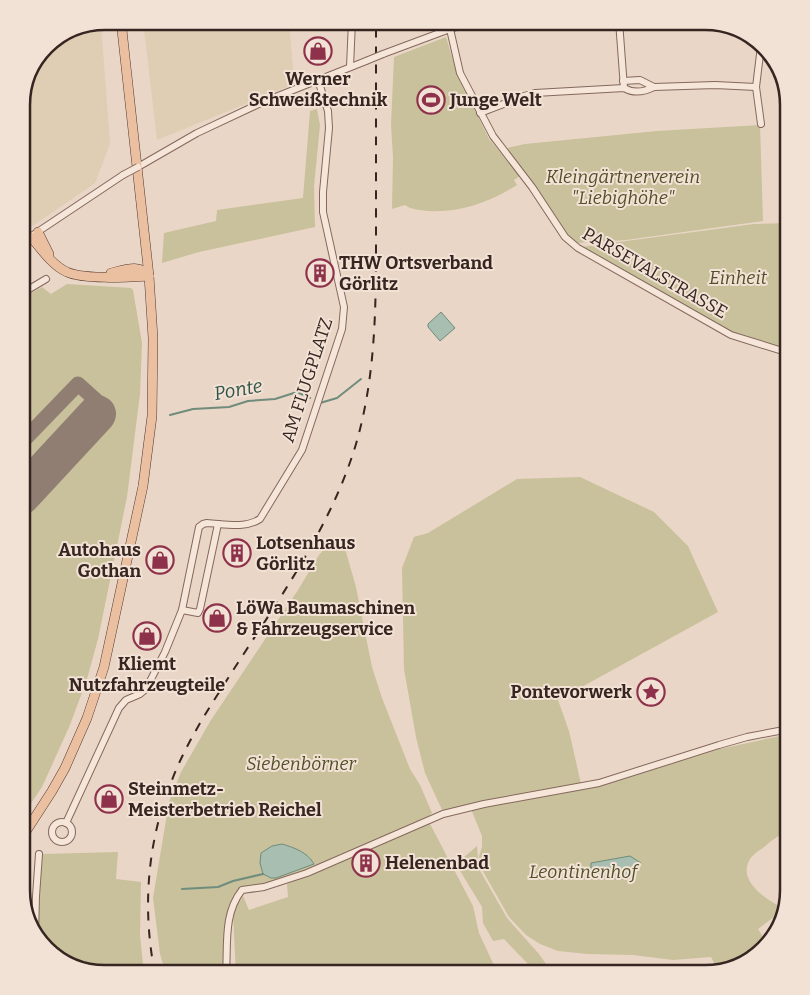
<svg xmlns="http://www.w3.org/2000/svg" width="810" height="995" viewBox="0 0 810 995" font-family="Bitter,serif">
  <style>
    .farmland { fill: #dfcdb4 }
    .green { fill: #c8c19b }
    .water { fill: #a7beb1; stroke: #6f8c7d }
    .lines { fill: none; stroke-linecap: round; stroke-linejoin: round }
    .stream { stroke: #6f8c7d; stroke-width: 2 }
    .taxiway { stroke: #907e73; stroke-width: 15 }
    .runway { stroke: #907e73; stroke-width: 38 }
    .minor-casing { stroke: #84685d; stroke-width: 8 }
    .major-casing { stroke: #523831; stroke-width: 10 }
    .minor { stroke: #f6e5d9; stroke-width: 6 }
    .major { stroke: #eac0a1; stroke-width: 9 }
    .rail { stroke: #362520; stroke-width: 2; stroke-dasharray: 9 9; stroke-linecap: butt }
    .minor-bridge-casing { stroke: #84685d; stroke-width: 8; stroke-linecap: butt }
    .minor-bridge { stroke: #f6e5d9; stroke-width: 6 }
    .labels { text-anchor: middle; stroke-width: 4; stroke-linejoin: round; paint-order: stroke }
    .poi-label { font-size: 18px; font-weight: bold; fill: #362520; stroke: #f2e2d5; text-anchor: start }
    .park-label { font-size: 18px; font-style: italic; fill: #505028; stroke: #f2e2d5 }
    .street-label { font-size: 18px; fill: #362520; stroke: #f2e2d5 }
    .water-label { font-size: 19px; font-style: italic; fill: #305448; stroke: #f2e2d5 }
    .rim { fill: none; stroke: #362520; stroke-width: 2.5 }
  </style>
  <rect width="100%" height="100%" fill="#ead6c6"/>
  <g class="farmland">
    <path d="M143 21H289L293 69 292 81 287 87 157 140Z"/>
    <path d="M101 23 110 144 95 183 21 234V99L30 68 50 42Z"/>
  </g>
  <g class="green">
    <path d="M446 37 457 74 489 139 520 176 514 180 517 185C490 202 460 213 428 211 420 210 412 210 405 205L392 209 393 157 391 125 394 57Z"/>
    <path d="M317 109 320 125 314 187 315 227 199 252 162 263 164 233 216 221 217 210 303 198 310 111Z"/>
    <path d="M760 125 763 221 626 240 575 243 565 234 503 149 525 144 657 131Z"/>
    <path d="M789 223V351L739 336 581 247 754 224Z"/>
    <path d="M67 284 131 288 133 290 142 343 140 394 127 497 98 639 87 679 70 725 42 787 21 818V299L42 287 51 294Z"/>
    <path d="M580 477 654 512 688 546 718 612 558 700 569 731 581 784 443 812 425 773 416 737 404 669 402 568 414 537 428 533 517 479Z"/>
    <path d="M342 538 356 587 372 667 382 698 410 769 420 785 432 813 428 817 335 859 284 879 241 889 231 902 225 936V974H166L160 954 153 898 169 802 181 772 211 720 298 590 319 555 333 539Z"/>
    <path d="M789 734V832C779 834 771 841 763 848 758 851 751 856 749 861 739 880 763 897 777 905L786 902 783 910 758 929 767 943 752 959 718 970 711 957 673 960 633 955 588 954 558 951 540 944 526 935 509 917 480 866 479 856 482 847V836L471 809 592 788 720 749Z"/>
    <path d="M429 822 473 906 479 933 498 974H236L233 915 237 904 243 896 249 910 288 897 287 884Z"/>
    <path d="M477 846 479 869 507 918 539 954 553 974H532L528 964 504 939 493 941 483 923 482 907 456 864Z"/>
    <path d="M118 852 116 879 141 882 140 935 144 974H105L63 963 36 938 41 854Z"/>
  </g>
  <g class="water">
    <path d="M441 312 455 328 440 341 428 327V324Z"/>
    <path d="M282 844C295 848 307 852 314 864L276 878H271L263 874 260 863 261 853 272 846Z"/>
    <path d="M630 856 641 863C631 887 609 880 591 869V863Z"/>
  </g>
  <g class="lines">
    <g class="stream">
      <path d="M320 403 337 398 361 379"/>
      <path d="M170 415 193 409 229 407 248 401 275 399 297 392 310 398"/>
      <path d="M182 889 218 887 233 881 263 874"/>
    </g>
    <path class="taxiway" d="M21 443 78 384 98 402 97 414"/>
    <path class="runway" d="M21 496 97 414"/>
    <g class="minor-casing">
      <g id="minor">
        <path d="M619 21 624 88"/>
        <path d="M450 29 460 73 493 136 532 187 565 237 578 248 731 335 789 353"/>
        <path d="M383 54 450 29 464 25 514 21"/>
        <path d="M350 67 352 21"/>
        <path d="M623 81 640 80 654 87"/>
        <path d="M480 113 524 96 535 93 624 88C634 94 644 92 654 87L715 85 756 87"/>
        <path d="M761 124 756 87 761 46"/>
        <path d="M138 167 197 133 263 102 366 61"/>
        <path d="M21 243 123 175"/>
        <path d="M21 294 46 279"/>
        <path d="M182 610 198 613 200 609 218 524"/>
        <circle cx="62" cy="832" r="10"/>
        <path d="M66 823 119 708 126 700 140 694 146 689 165 652 182 610 199 527 203 524 207 523C225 524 244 529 260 519L302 450 342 329 344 307 323 212V192L329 128 328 111 318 80"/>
        <path d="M35 935 36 896 39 854"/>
        <path d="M226 974C228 945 223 914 242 890L264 887 307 873 443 814 484 804 599 783 719 745 747 737 789 729"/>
      </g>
    </g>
    <g class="major-casing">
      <g id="major">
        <path d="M38 232 49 254"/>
        <path d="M31 237C41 249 53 266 67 272 84 280 130 277 149 276"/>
        <path d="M111 273C124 270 140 263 149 276"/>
        <path d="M21 839 52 791 65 768 87 718 104 667 143 486 152 416 153 338 149 276 121 21"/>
      </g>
    </g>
    <use href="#minor" class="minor"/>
    <use href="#major" class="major"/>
    <path class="rail" d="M155 974C142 909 147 842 172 780 185 746 205 714 225 683 273 607 330 531 356 444 377 372 376 298 376 224 376 156 376 89 376 21"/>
    <g class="minor-bridge-casing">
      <g id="minor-bridge">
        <path d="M366 61 383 54"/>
        <path d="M123 175 138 167"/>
      </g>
    </g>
    <use href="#minor-bridge" class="minor-bridge"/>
  </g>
  <defs>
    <g id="shop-ring" transform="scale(1.4375)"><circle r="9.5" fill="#f2e2d5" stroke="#8e324b" stroke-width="1.5"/><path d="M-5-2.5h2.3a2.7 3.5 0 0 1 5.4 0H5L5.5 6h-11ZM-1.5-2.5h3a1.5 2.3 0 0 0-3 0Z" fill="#8e324b"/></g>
    <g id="stadium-ring" transform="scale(1.4375)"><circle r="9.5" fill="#f2e2d5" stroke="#8e324b" stroke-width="1.5"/><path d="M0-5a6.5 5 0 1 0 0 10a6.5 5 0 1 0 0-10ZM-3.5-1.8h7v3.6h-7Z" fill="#8e324b"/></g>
    <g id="building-ring" transform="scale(1.4375)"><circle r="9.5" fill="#f2e2d5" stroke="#8e324b" stroke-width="1.5"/><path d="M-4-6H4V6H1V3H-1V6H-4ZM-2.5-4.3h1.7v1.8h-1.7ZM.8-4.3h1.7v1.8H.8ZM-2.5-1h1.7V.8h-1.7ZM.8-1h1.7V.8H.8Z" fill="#8e324b"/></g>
    <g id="sight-ring" transform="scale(1.4375)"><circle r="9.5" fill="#f2e2d5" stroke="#8e324b" stroke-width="1.5"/><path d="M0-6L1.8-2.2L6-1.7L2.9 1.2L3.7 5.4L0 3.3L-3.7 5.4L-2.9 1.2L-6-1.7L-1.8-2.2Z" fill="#8e324b"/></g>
  </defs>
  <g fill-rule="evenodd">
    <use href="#shop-ring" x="318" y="51"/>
    <use href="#stadium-ring" x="431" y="100"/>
    <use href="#building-ring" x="320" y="273"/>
    <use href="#building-ring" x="237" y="553"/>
    <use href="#shop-ring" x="160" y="560"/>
    <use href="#shop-ring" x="217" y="618"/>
    <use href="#shop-ring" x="147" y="636"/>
    <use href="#sight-ring" x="651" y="692"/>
    <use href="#shop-ring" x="109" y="799"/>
    <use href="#building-ring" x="366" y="863"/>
  </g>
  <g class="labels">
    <g class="poi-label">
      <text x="318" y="85" text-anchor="middle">Werner<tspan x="318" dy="21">Schweißtechnik</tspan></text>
      <text x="450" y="106">Junge Welt</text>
      <text x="339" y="269">THW Ortsverband<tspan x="339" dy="21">Görlitz</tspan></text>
      <text x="256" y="549">Lotsenhaus<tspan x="256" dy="21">Görlitz</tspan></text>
      <text x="141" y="556" text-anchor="end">Autohaus<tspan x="141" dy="21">Gothan</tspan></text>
      <text x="236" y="614">LöWa Baumaschinen<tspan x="236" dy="21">&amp; Fahrzeugservice</tspan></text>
      <text x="147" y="670" text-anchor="middle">Kliemt<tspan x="147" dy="21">Nutzfahrzeugteile</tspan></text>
      <text x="632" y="698" text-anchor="end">Pontevorwerk</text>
      <text x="128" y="795">Steinmetz-<tspan x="128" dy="21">Meisterbetrieb Reichel</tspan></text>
      <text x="385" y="869">Helenenbad</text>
    </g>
    <g class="park-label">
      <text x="623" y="183">Kleingärtnerverein<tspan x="623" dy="21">"Liebighöhe"</tspan></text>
      <text x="738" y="284">Einheit</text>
      <text x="301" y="770">Siebenbörner</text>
      <text x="583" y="878">Leontinenhof</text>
    </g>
    <g class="street-label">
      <text transform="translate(655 273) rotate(30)" y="6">PARSEVALSTRASSE</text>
      <text transform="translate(307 380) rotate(-72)" y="6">AM FLUGPLATZ</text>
    </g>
    <g class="water-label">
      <text transform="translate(238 389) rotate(-10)" y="7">Ponte</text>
    </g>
  </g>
  <path d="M0 0H810V995H0ZM105 30H705A75 75 0 0 1 780 105V890A75 75 0 0 1 705 965H105A75 75 0 0 1 30 890V105A75 75 0 0 1 105 30Z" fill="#f2e2d5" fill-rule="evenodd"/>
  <path class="rim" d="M105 30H705A75 75 0 0 1 780 105V890A75 75 0 0 1 705 965H105A75 75 0 0 1 30 890V105A75 75 0 0 1 105 30Z"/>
</svg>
